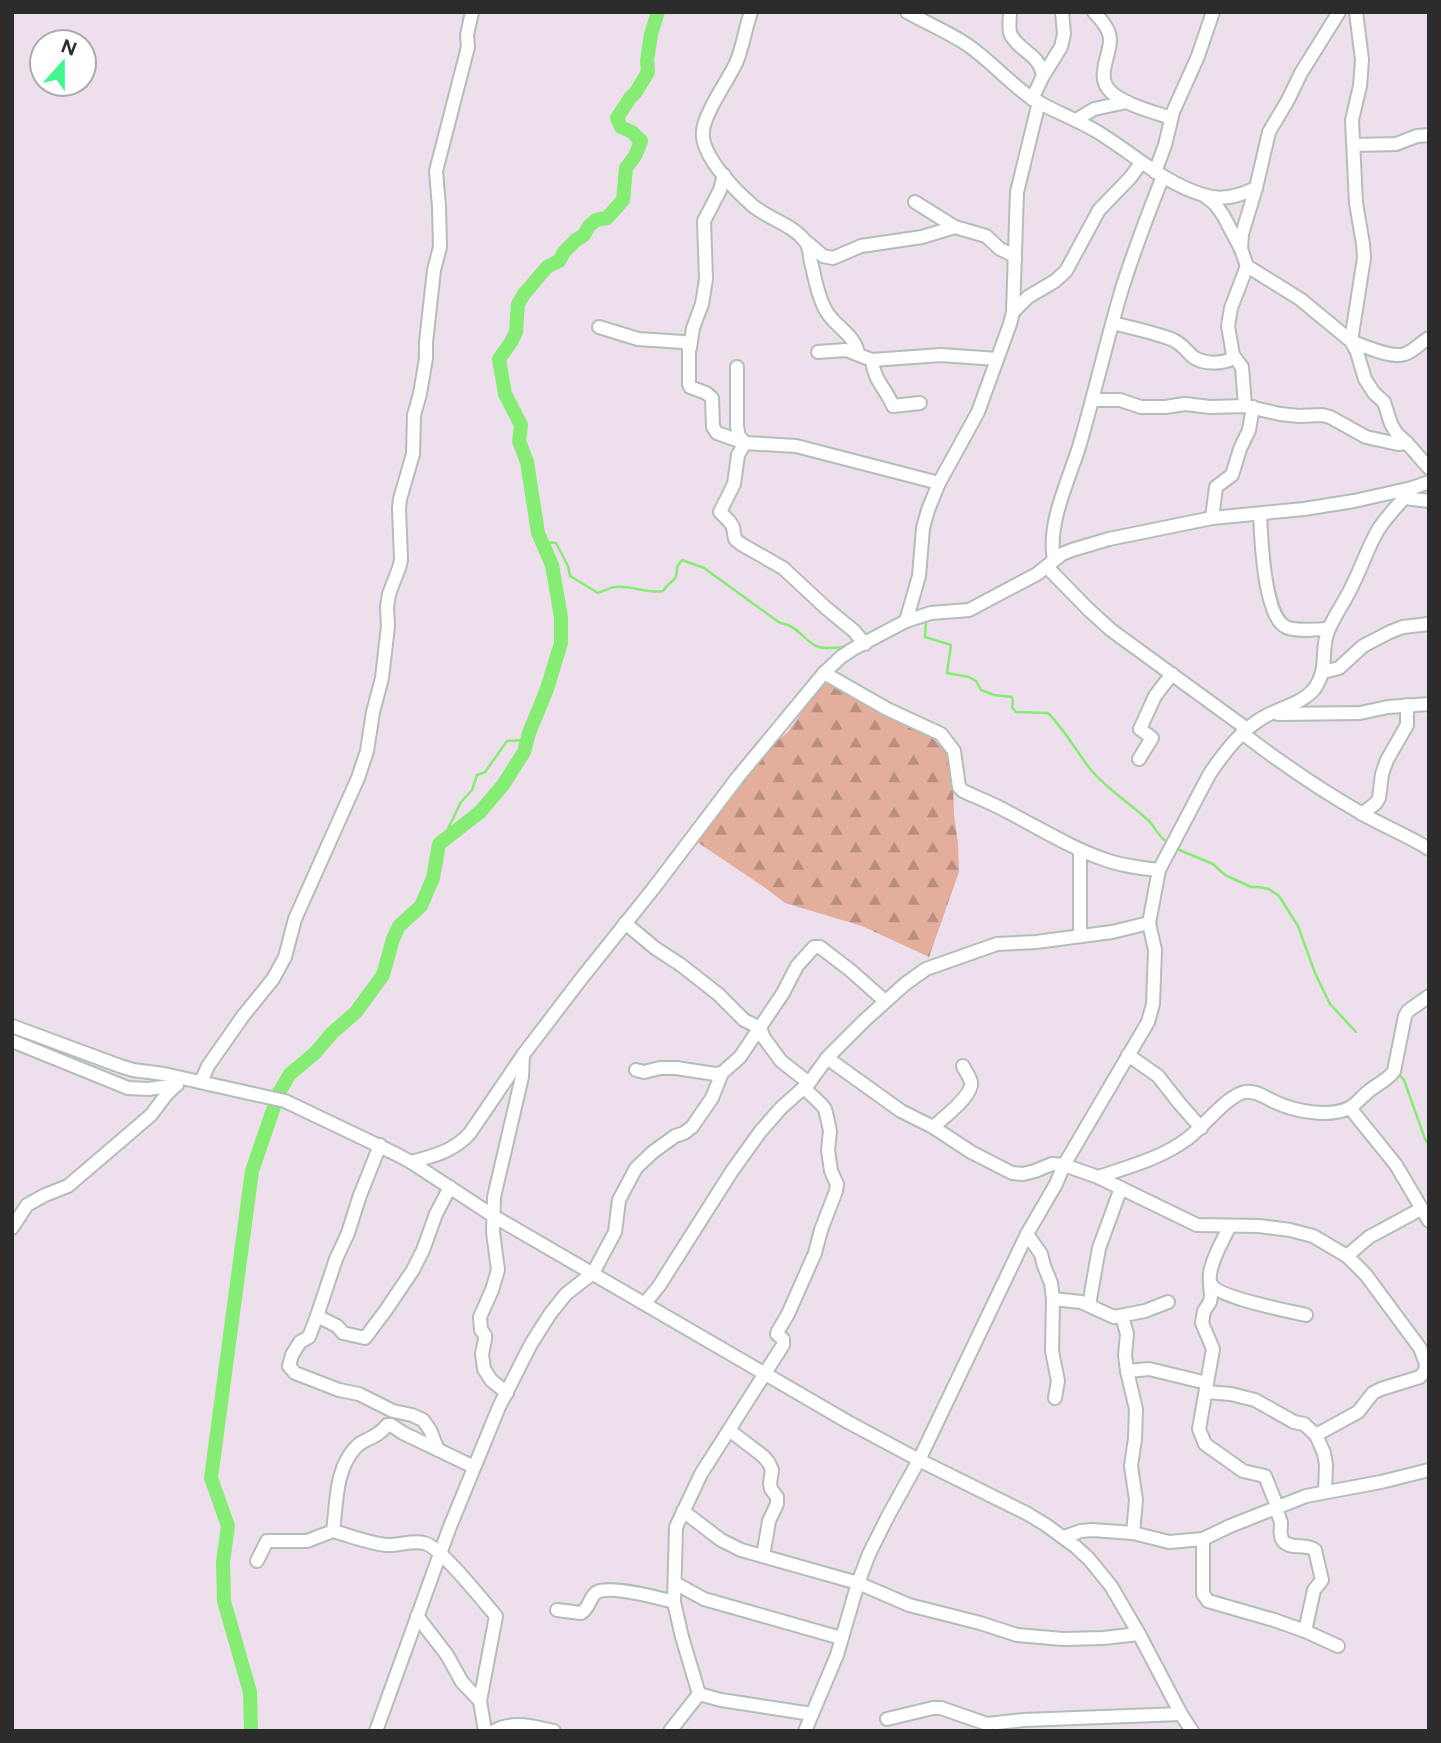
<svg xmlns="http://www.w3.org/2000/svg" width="1441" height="1743" viewBox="0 0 1441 1743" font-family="Figtree,sans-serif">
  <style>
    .forest { fill: url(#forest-firs) }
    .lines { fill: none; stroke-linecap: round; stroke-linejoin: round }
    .stream { stroke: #86ed74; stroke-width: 2.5 }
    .river { stroke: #86ed74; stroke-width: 14 }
    .minor-casing { stroke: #b2bfb7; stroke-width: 16 }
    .minor { stroke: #fff; stroke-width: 12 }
  </style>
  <defs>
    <pattern id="forest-firs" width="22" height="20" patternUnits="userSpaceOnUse" patternTransform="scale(1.75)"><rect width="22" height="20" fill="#e3ae9c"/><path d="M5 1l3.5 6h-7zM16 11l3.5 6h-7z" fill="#b88e7f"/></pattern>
  </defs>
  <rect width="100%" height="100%" fill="#eddfeb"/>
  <path class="forest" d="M823 682 852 693 921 728 952 756 954 814 958 844 959 872 929 957 862 926 785 903 764 887 694 840 769 748 788 732Z"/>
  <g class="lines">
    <g class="stream">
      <path d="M542 542 556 543 568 566 570 576 598 593C603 591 609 588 615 587 631 585 648 594 663 591 670 579 677 584 677 567L682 560 704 568 780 623C802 625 806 650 829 648 836 647 839 649 846 646L849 647"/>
      <path d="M925 621H926L925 637 951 645 947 673 969 677 976 681 981 690 994 695 1012 697 1013 702 1012 707 1016 712 1048 713C1065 730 1076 751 1091 770 1108 790 1130 803 1149 821 1155 827 1158 836 1166 841"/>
      <path d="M442 841 461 802 472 790 477 775 485 772 507 741 527 740"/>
      <path d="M1177 849 1213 864 1225 875 1251 887H1258L1269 889 1279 896 1298 926 1315 973 1330 1004 1356 1032"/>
      <path d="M1399 1074 1404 1080 1425 1139 1429 1145"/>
    </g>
    <g class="river">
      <path d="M278 1094 290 1074 315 1053 332 1033 356 1012 383 975 393 939 399 926 421 906 433 878 439 844 480 812 503 785 524 752 529 733 547 689 561 643V617L552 565 538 533 527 462 519 441 521 425 505 394 499 359 511 342 516 332 518 304 524 294 547 267 559 261 564 252 576 240 584 235 589 226 596 220 607 218 623 200 626 168 635 156 641 141 632 132 621 127 617 118 630 98 636 92 648 72 647 61 651 34 658 12"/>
      <path d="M251 1731 250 1692 224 1601 223 1562 228 1526 211 1478 252 1171 275 1104"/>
    </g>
    <g class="minor-casing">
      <g id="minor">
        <path d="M751 12C745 29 743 47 736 63 727 82 705 112 703 131 700 155 735 190 752 205 768 219 792 224 805 241 811 248 809 258 812 266 815 280 818 295 824 307 832 326 855 333 858 354"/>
        <path d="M907 12C925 22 945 31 963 42 989 58 1008 83 1033 99 1056 113 1082 121 1104 136 1137 157 1166 184 1204 195 1222 201 1239 196 1256 188"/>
        <path d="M1010 12C1010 19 1008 29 1011 35 1020 52 1040 54 1043 76"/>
        <path d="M1094 12C1101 20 1110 29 1110 40 1110 57 1095 77 1111 92 1125 105 1154 112 1171 118"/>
        <path d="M1356 12 1362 60 1360 86 1352 120 1356 203 1363 244 1364 258 1351 341C1364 346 1392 359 1405 354 1414 351 1421 342 1429 338"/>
        <path d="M1032 99 1043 76 1061 47 1064 34 1062 12"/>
        <path d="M1076 120 1094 109 1127 102"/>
        <path d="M1354 145 1396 144 1417 136 1429 135"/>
        <path d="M1155 172 1165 145 1173 112 1198 56 1213 12"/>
        <path d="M1205 196 1215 204 1223 215 1241 249 1247 266 1300 299 1351 341 1357 352 1365 379 1374 393 1384 402 1391 424 1397 434 1407 443 1429 468"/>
        <path d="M915 202 955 227 986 236 1000 249 1011 254 1015 259"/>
        <path d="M808 243 823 256 833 258 861 246 922 237 955 227"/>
        <path d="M1241 249 1242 234 1256 188 1269 132 1288 100 1301 73 1339 12"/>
        <path d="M1013 312 1028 297 1055 281 1066 271 1099 210 1130 178 1141 163"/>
        <path d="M1113 323C1132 328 1152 332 1171 339 1181 343 1185 349 1192 356 1203 365 1222 364 1234 358"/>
        <path d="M599 327 638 339 683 342 689 345V384L690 387 706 393 712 398 713 427 717 433 745 443 796 446 939 483"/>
        <path d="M690 348 693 328 702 304 706 279 704 221 720 190 724 175"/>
        <path d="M818 352 846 350 872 360 941 355 997 359"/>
        <path d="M872 360C874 381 885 387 893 406L920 403"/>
        <path d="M737 367V427L739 436 745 443"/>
        <path d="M1092 400H1120L1141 407H1165L1185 404 1210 407 1245 406 1280 414 1299 416 1322 415 1330 417 1366 437 1398 444 1407 443"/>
        <path d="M1245 406 1242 367 1233 355 1228 326 1231 308 1247 266"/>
        <path d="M745 443 738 455 734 484 720 512 730 522 733 527 735 539 741 544 783 568 826 608 854 631 865 644"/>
        <path d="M1405 498 1429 501"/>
        <path d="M1260 514C1261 537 1264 617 1286 627 1296 632 1318 629 1329 629"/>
        <path d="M1212 518 1216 487 1232 475 1240 449 1249 430 1253 407"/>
        <path d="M1054 560C1047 524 1068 482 1079 447 1094 396 1106 343 1121 292 1133 253 1148 214 1163 176"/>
        <path d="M1047 567 1088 609 1111 630 1247 729"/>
        <path d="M906 621 919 576 923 528 928 510 939 483 978 412 1010 324 1013 312 1017 192 1039 102"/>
        <path d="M1323 672 1339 668 1363 646 1390 632 1403 627 1429 624"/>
        <path d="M824 673 887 709 941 734 954 751 959 787 963 791C978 798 994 804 1008 812 1041 829 1071 848 1106 860 1123 866 1141 868 1159 870"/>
        <path d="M1278 714 1360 713 1388 707 1429 704"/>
        <path d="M1242 733C1280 762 1319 789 1361 813 1383 826 1407 835 1429 849"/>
        <path d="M1139 759 1152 738 1140 729 1155 696 1172 674"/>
        <path d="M1362 814 1376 803 1379 798 1382 774 1387 760 1407 725V705"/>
        <path d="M1080 850V936"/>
        <path d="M625 923 655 948 681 965 718 994 744 1020 760 1028 764 1038 781 1061 809 1083"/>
        <path d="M12 1026 120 1066 133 1070 164 1074 285 1101 396 1154 411 1162 495 1217 848 1422 919 1460 1028 1514 1046 1525 1076 1547 1089 1559 1111 1586 1139 1634 1181 1714 1192 1731"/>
        <path d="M12 1041 128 1088 148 1089 177 1085"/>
        <path d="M1128 1055 1158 1076 1180 1104 1201 1128"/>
        <path d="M827 1058 901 1111 933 1127 971 1152 1012 1173 1023 1174 1035 1171 1052 1164 1064 1165 1098 1177 1197 1225 1259 1226 1290 1230 1313 1236 1347 1256 1366 1275 1420 1348 1426 1364 1425 1371 1420 1377 1381 1389 1373 1393 1358 1412 1316 1435"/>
        <path d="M636 1070 644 1072 660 1068H676L715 1074 722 1073 740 1057 783 993 797 966 814 947H820L850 970 885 1001"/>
        <path d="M201 1082 208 1066 243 1016 273 979 285 957 295 919 358 778 367 751 373 712 382 678 388 626 387 607 389 594 399 568 401 560 399 509 400 499 413 454 414 415 420 394 426 358V342L434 270 440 247 439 207 436 171 468 47 467 35 472 12"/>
        <path d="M1350 1108 1396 1165 1429 1221"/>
        <path d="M933 1127C943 1118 973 1096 971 1082 970 1077 965 1071 963 1066"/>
        <path d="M380 1145 359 1198 348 1233 336 1259 317 1316 309 1337 300 1342 292 1355 289 1366 295 1373 339 1390 359 1394 393 1411 412 1415 423 1420 430 1430 438 1450"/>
        <path d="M411 1162C434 1156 454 1151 470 1133L523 1055 581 979 653 889 738 777 824 673 841 657 853 649 906 621 931 613 969 610 1037 574 1062 554 1072 550 1109 539 1212 518 1304 509 1354 501 1412 488 1429 482"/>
        <path d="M1098 1177C1128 1167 1162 1158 1187 1139 1204 1127 1226 1096 1245 1092 1256 1090 1266 1098 1275 1102 1294 1111 1329 1118 1349 1108 1356 1105 1362 1096 1369 1091 1377 1084 1388 1080 1394 1071L1405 1016 1408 1011 1429 996"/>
        <path d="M1230 1226C1223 1239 1207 1268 1210 1282 1214 1297 1289 1311 1306 1315"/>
        <path d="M12 1228 27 1205 45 1195 68 1186 151 1115 166 1095 176 1085"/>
        <path d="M1027 1234 1041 1254 1044 1266 1051 1283 1053 1299 1052 1351 1058 1381 1055 1398"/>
        <path d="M1347 1256 1369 1237 1421 1209"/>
        <path d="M1210 1284 1211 1296 1210 1302 1204 1311 1202 1323 1213 1349 1199 1429 1205 1444 1243 1471 1265 1476 1277 1506"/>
        <path d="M1053 1299 1081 1302 1114 1317 1145 1311 1168 1302"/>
        <path d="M645 1303 659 1286 732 1171 760 1132 781 1108 809 1083 827 1058 865 1020 905 984 926 969 997 944 1036 942 1112 932 1149 923"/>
        <path d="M1089 1305 1099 1248 1121 1188"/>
        <path d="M317 1316 337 1326 343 1333 365 1338 386 1310 413 1270 423 1250 436 1214 450 1187"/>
        <path d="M1122 1316 1127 1334 1125 1355 1127 1371 1136 1409 1135 1439 1131 1466 1136 1500 1133 1533"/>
        <path d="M1127 1371 1149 1369 1207 1383"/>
        <path d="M1206 1392 1231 1394 1255 1400 1294 1422 1304 1424 1316 1435 1324 1453 1326 1465 1325 1492"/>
        <path d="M507 1393 491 1380 484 1369 482 1354 485 1339V1335L481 1330 480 1317 492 1290 498 1270 493 1232 494 1197 522 1077 523 1055"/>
        <path d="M729 1430 763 1456 769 1463 772 1470 770 1483 771 1489 777 1497V1504L769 1521 763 1556"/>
        <path d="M474 1467 403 1433 391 1425H387C377 1439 364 1438 356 1447 335 1469 337 1502 333 1531 351 1536 368 1543 386 1545 398 1546 412 1540 424 1543 440 1546 483 1601 496 1616L480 1701"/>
        <path d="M1275 1507C1277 1512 1280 1518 1281 1523 1281 1530 1279 1535 1283 1541 1291 1550 1306 1543 1315 1550L1322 1580 1314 1590 1305 1631"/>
        <path d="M683 1511 721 1540 741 1550 858 1583 909 1605 980 1623 1017 1635 1063 1639 1103 1638 1139 1634"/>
        <path d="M1064 1537 1081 1531 1092 1530 1133 1533 1169 1542 1203 1539 1230 1526 1306 1496 1381 1482 1429 1470"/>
        <path d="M1203 1539V1594L1208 1601 1274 1620 1305 1631 1338 1646"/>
        <path d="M257 1561 267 1541H307L333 1531"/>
        <path d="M675 1583 704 1599 841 1638"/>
        <path d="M557 1610 581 1613C590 1608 589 1597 597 1592 611 1585 659 1598 674 1602"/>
        <path d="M417 1616 447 1655 462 1682 480 1701 485 1731"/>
        <path d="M699 1694 682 1637 674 1602 676 1527 701 1474 783 1345V1339L777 1334 778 1331 788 1314 815 1253 821 1230 836 1191 837 1184 831 1171 828 1150 830 1131 827 1117 825 1109 821 1104 804 1088"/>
        <path d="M699 1694 721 1700 812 1714"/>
        <path d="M887 1719 933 1708H941L987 1724 1024 1720 1181 1714"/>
        <path d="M376 1731 449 1529 499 1407 531 1344 550 1314 566 1294 593 1273 615 1232 619 1200 636 1168 653 1152 675 1136 684 1133 692 1127 712 1098 722 1073"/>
        <path d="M494 1731C514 1720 533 1727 554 1731"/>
        <path d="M670 1731 699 1694"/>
        <path d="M805 1731 837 1655 858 1583 869 1554 888 1516 919 1460 1027 1234 1056 1184 1064 1165 1148 1022 1153 1004 1155 950 1149 923 1159 870 1209 775C1222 755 1239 733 1259 720 1276 708 1302 705 1315 688 1329 667 1320 652 1328 631 1335 614 1346 600 1353 584 1362 566 1368 547 1378 530 1388 514 1402 502 1412 488"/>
      </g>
    </g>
    <use href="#minor" class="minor"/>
  </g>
  <rect width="1441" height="1743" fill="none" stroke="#2c2c2c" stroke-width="28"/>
  <g transform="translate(63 63) rotate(21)"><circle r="33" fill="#ffffff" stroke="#ababab" stroke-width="2"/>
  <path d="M0-5L12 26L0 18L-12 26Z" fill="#42f78b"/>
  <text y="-10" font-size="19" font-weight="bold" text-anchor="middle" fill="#2c2c2c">N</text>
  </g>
</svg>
